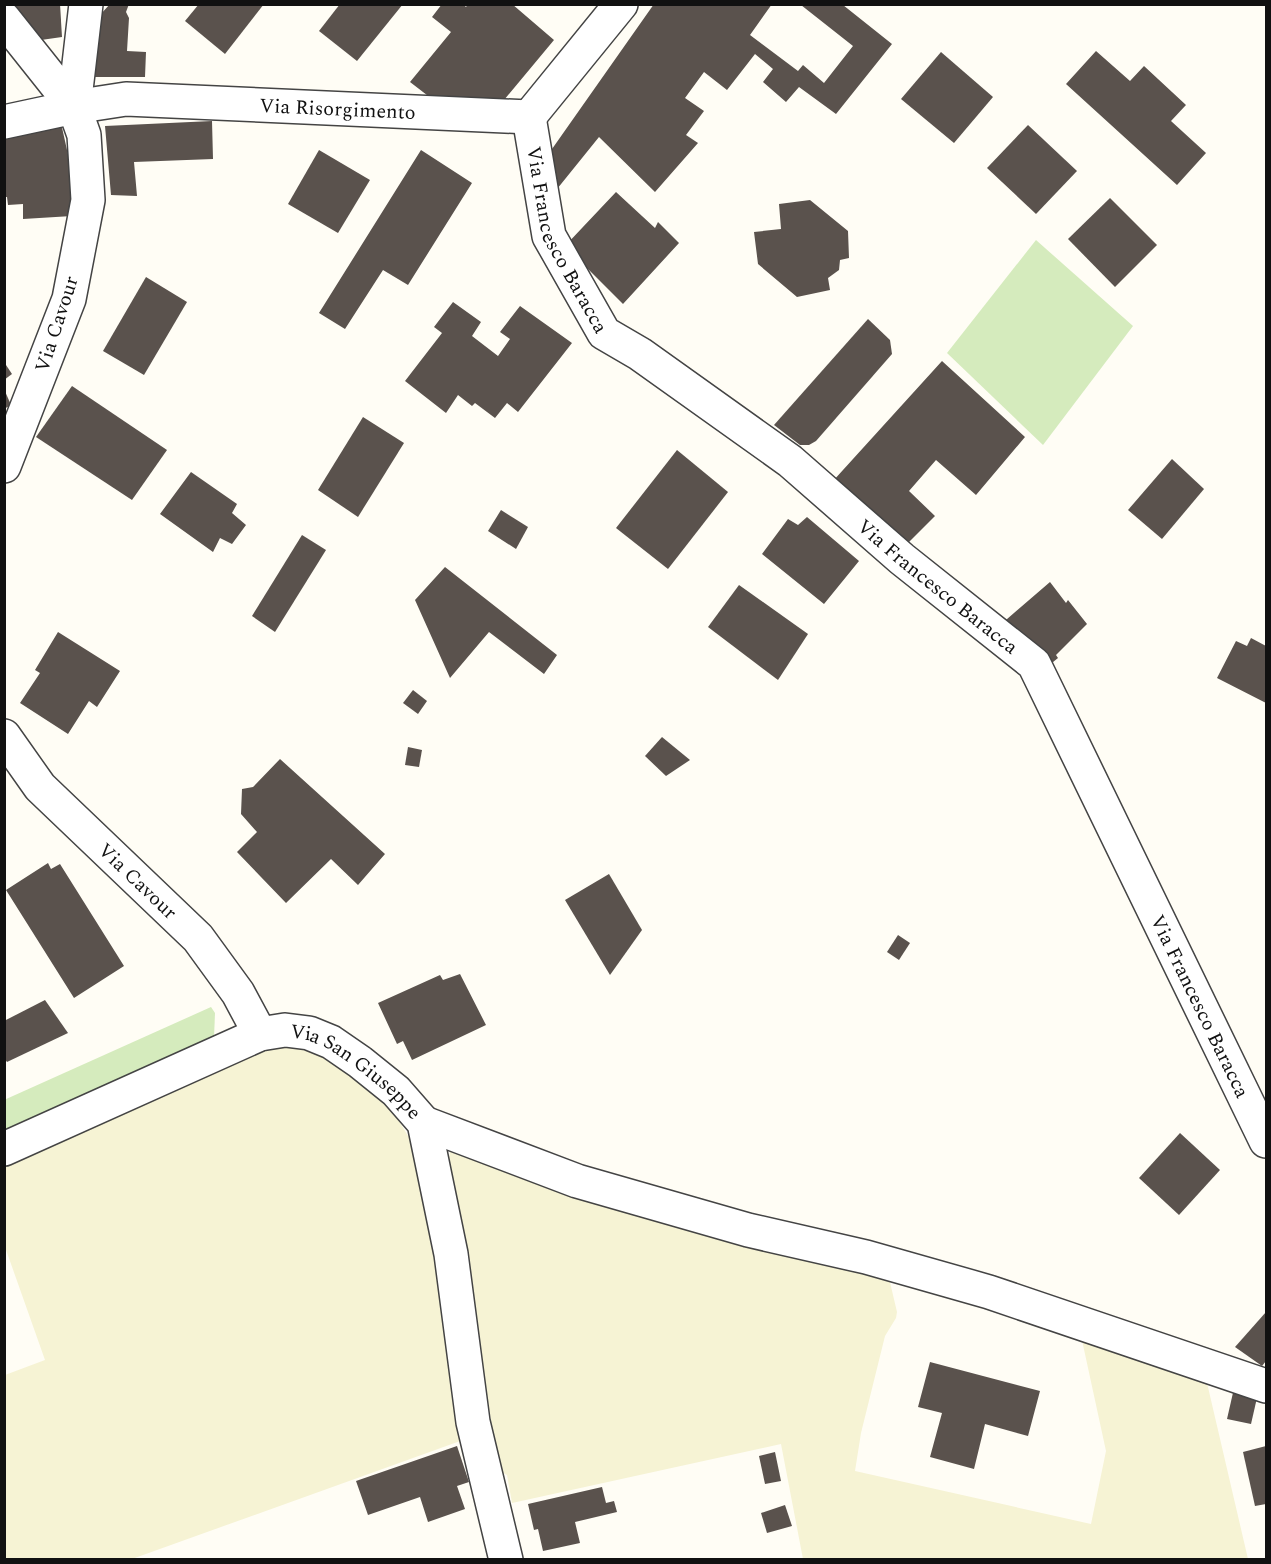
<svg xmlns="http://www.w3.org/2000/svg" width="1271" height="1564" viewBox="0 0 1271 1564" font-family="Spectral,serif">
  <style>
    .farmland { fill: #f6f3d4 }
    .green { fill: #d5ebbd }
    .building { fill: #5a524d }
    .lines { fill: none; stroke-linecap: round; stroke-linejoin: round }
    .minor-casing { stroke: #444; stroke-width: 36 }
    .minor { stroke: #fff; stroke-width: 33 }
    .labels { text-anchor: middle; stroke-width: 6; stroke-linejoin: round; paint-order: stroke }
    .street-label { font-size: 20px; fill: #111; stroke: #fff }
  </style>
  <rect width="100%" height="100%" fill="#fffdf5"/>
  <g class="farmland">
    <path d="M277 1041 319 1051 375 1092 399 1121 416 1149 426 1178 463 1440 132 1559H5V1375L45 1360 5 1247V1163Z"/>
    <path d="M451 1148 889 1278 897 1312 896 1318 885 1336 861 1433 855 1471 1091 1524 1106 1451 1080 1331 1204 1370 1248 1559H803L781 1444 512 1503 507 1475 499 1471 449 1158Z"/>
  </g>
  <g class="green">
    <path d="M1036 240 1133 326 1043 445 947 353Z"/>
    <path d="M211 1007 215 1013 214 1038 5 1136 4 1100Z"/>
  </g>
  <g class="building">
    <path d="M13 4H60L62 37 41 40Z"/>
    <path d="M110 4H129L126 12 129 18 127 51 146 52 145 77H95L100 15Z"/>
    <path d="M199 4H264L225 54 185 21Z"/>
    <path d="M340 4H403L357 61 319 31Z"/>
    <path d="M442 4H463L466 7 468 4H512L554 40 499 106 436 102 410 82 451 32 432 17Z"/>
    <path d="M654 4H772L750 35 798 71 803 65 824 83 853 46 801 5H843L892 44 836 114 799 87 786 102 763 82 773 69 755 54 727 90 704 72 685 98 704 111 686 135 698 143 655 192 599 137 553 194 552 149Z"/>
    <path d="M1096 51 1130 81 1144 66 1186 105 1171 121 1206 153 1177 185 1066 84Z"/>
    <path d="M941 52 993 97 954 143 901 99Z"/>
    <path d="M212 121 213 159 134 162 137 196 111 195 105 126Z"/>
    <path d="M61 123 73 177 72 216 23 219V204L8 205 7 197H4V137Z"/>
    <path d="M1028 125 1077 171 1036 214 987 168Z"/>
    <path d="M319 150 370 180 338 233 288 204Z"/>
    <path d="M421 150 472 183 408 285 383 270 345 329 319 313Z"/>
    <path d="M616 192 655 228 658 222 679 243 623 304 565 246Z"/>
    <path d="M1110 198 1157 245 1115 287 1068 239Z"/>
    <path d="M810 200 848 231 849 258 840 260 839 270 828 278 830 290 797 297 758 264 754 232 781 229 779 204Z"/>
    <path d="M146 277 187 302 144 375 103 351Z"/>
    <path d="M453 302 481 322 472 336 498 356 510 339 500 332 520 306 572 343 518 412 507 403 495 418 475 403 472 406 458 395 446 413 405 381 442 333 434 327Z"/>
    <path d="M868 319 890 340 892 354 816 441 809 445H800L774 425Z"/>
    <path d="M942 361 1025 437 976 495 936 460 909 491 935 516 901 550 833 481Z"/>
    <path d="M4 362 12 374 4 380Z"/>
    <path d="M72 386 167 450 132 500 36 437Z"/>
    <path d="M4 389 11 405 4 409Z"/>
    <path d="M363 417 404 443 358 517 318 490Z"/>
    <path d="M677 450 728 492 668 569 616 528Z"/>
    <path d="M1172 459 1204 489 1162 539 1128 510Z"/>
    <path d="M191 472 237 504 232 513 246 525 232 544 220 538 213 552 160 514Z"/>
    <path d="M501 510 528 527 516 549 488 531Z"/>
    <path d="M807 517 859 561 824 604 762 554 788 519 798 525Z"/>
    <path d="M302 535 326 550 275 632 252 616Z"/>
    <path d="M445 567 557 655 544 674 489 632 450 678 415 600Z"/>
    <path d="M1050 582 1066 603 1068 600 1087 624 1056 655 1058 658 1042 671 999 626Z"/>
    <path d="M739 585 808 634 778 680 708 627Z"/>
    <path d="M58 632 120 671 97 707 89 701 68 734 20 703 40 673 35 670Z"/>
    <path d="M1251 638 1266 646V703L1217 678 1236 641 1247 646Z"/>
    <path d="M413 690 427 701 418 714 403 703Z"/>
    <path d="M662 737 690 760 666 776 645 756Z"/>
    <path d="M408 747 422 750 419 767 405 765Z"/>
    <path d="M280 759 385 854 358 885 331 859 286 903 237 852 257 832 241 814 242 789 253 787Z"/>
    <path d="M48 863 51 869 60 864 124 966 74 998 6 890Z"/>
    <path d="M609 874 642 930 610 975 565 900Z"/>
    <path d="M898 935 910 943 899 960 887 952Z"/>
    <path d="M460 974 486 1025 412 1060 403 1041 397 1044 378 1003 440 975 443 980Z"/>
    <path d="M45 1000 68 1033 7 1062 4 1058V1021Z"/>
    <path d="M1180 1133 1220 1170 1179 1215 1139 1178Z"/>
    <path d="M1266 1312V1361L1262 1366 1235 1347Z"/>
    <path d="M930 1362 1040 1391 1028 1436 985 1424 974 1469 930 1457 942 1413 918 1407Z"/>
    <path d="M1235 1384 1259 1389 1251 1424 1227 1419Z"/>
    <path d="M457 1446 469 1482 457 1486 465 1509 428 1522 420 1497 368 1515 356 1481Z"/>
    <path d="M1266 1446V1504L1255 1506 1243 1452Z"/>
    <path d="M775 1452 781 1481 765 1484 759 1456Z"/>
    <path d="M602 1487 606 1503 614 1501 617 1512 575 1522 580 1543 543 1551 538 1529 534 1530 528 1504Z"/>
    <path d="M785 1505 792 1526 767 1533 761 1513Z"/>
  </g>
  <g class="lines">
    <g class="minor-casing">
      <g id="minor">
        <path d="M4 19 74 107 84 135 88 200 69 299 4 466"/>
        <path d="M74 107 86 4"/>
        <path id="s1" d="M529 117 549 236 604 333 640 354 790 461 902 559 1034 664 1266 1141"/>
        <path id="s2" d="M4 122 74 107 126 99 529 117 621 4"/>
        <path id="s3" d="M4 736 40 787 198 938 238 993 260 1034"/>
        <path d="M424 1123 577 1181 748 1230 866 1257 989 1292 1266 1386"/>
        <path id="s4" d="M4 1149 260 1034 285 1030 309 1033 331 1042 360 1062 396 1091 424 1123 451 1254 473 1422 506 1560"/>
      </g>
    </g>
    <use href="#minor" class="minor"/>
  </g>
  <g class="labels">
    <g class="street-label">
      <text dy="7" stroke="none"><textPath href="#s2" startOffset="336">Via Risorgimento</textPath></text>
      <text dy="7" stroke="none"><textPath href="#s1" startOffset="130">Via Francesco Baracca</textPath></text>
      <text transform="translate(56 324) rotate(-72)" y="7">Via Cavour</text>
      <text dy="7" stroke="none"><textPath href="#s1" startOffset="652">Via Francesco Baracca</textPath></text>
      <text dy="7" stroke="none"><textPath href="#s3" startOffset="198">Via Cavour</textPath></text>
      <text dy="7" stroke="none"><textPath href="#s1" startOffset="1156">Via Francesco Baracca</textPath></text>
      <text dy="7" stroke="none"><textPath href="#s4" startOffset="390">Via San Giuseppe</textPath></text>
    </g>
  </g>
  <rect width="1271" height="1564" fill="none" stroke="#111111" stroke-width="12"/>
</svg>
